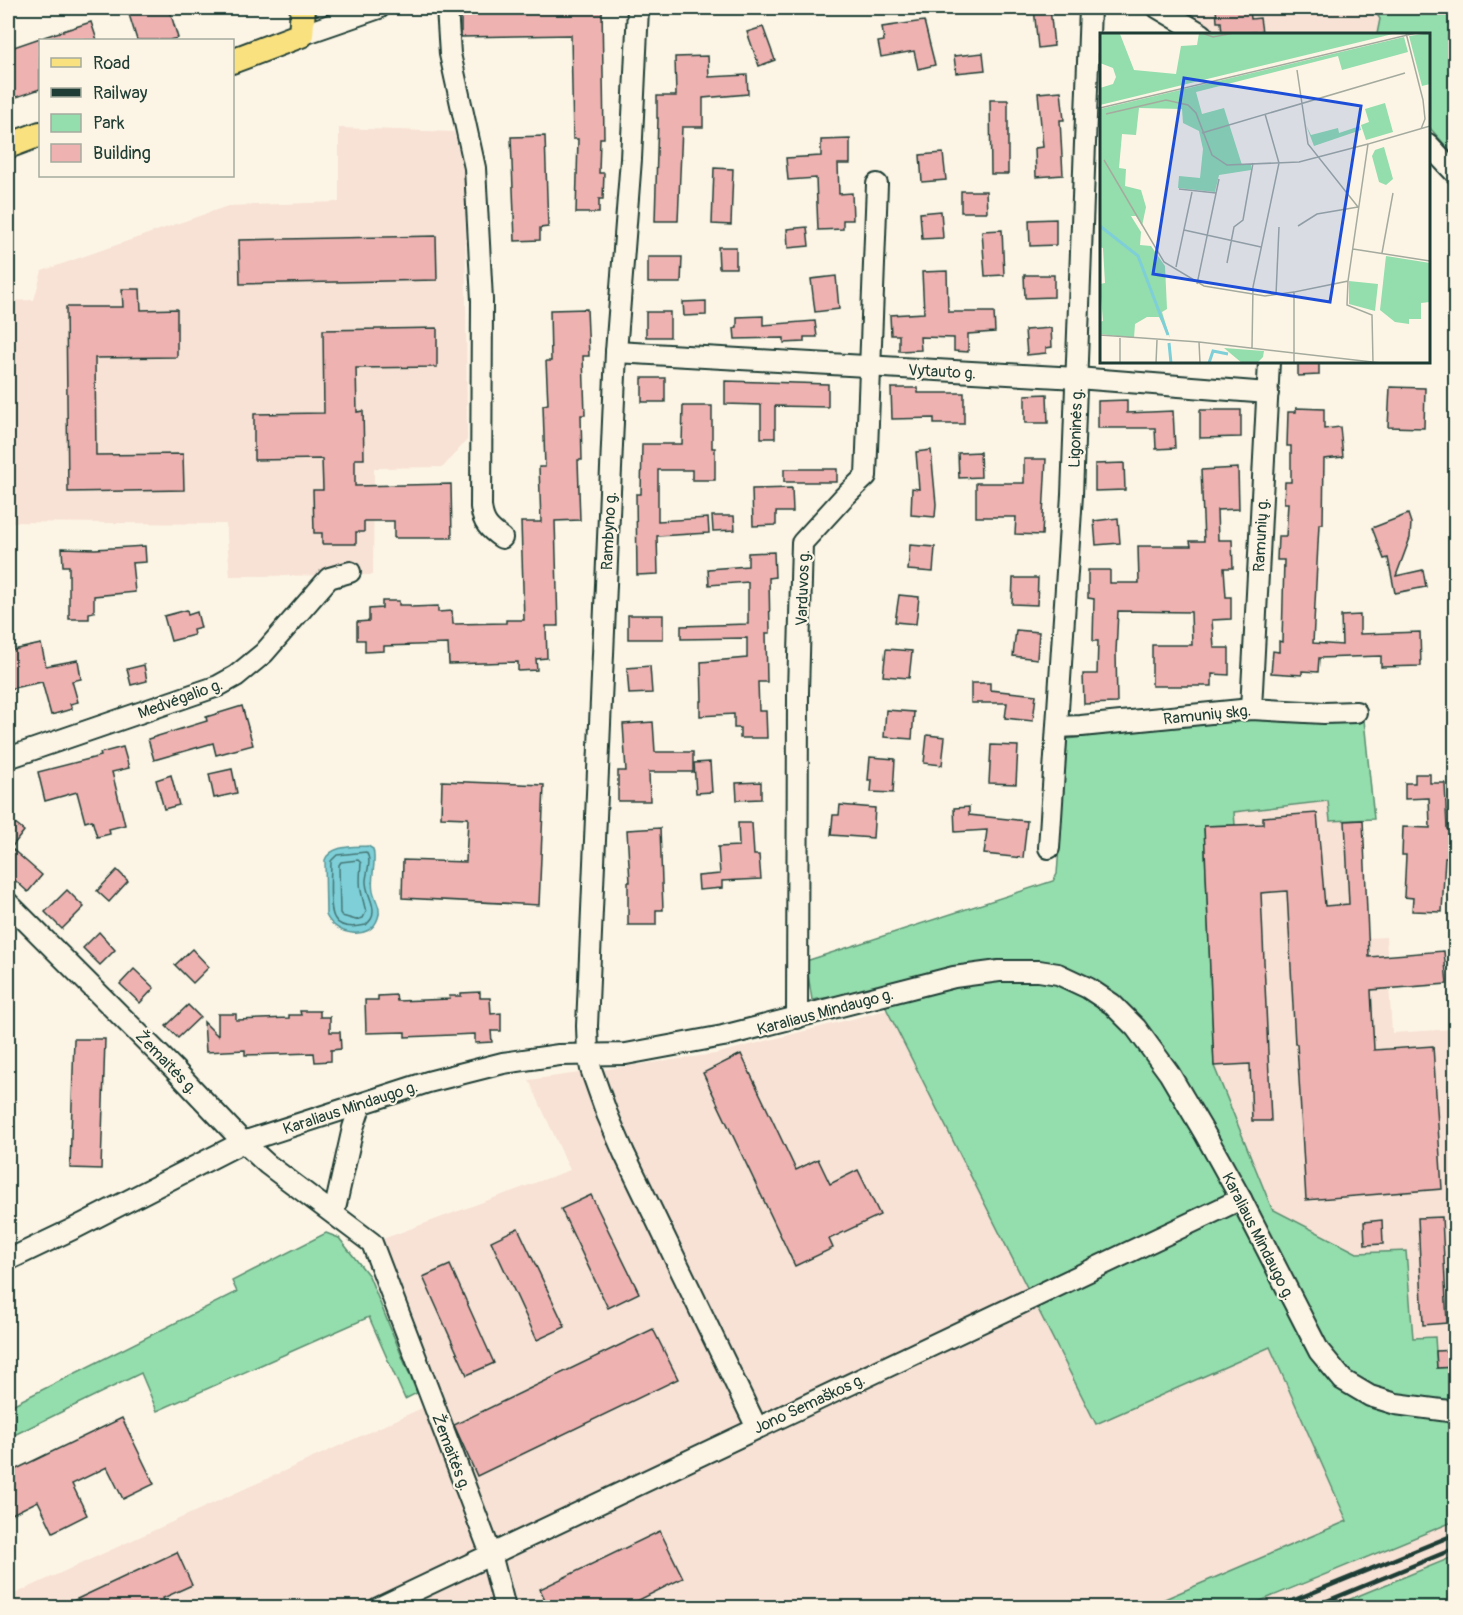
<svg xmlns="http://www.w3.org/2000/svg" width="1463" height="1615" viewBox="0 0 1463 1615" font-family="Pangolin,sans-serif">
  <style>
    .built { fill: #f8e1d5 }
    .green { fill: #94ddac; stroke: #5a8d70; stroke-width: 1.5 }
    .water { fill: #7ecfd8; stroke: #589596; stroke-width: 1.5 }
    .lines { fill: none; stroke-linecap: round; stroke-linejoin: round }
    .shore { stroke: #457776; stroke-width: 1.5 }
    .building { fill: #eeb2b1; stroke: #1f3d34; stroke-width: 1.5 }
    .minor-casing { stroke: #1f3d34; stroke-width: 24 }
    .major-casing { stroke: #1f3d34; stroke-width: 28 }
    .minor { stroke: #fcf5e5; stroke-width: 20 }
    .major { stroke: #fae180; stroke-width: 24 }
    .rail { stroke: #1f3d34; stroke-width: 4.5 }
    .labels { text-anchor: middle; stroke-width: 4.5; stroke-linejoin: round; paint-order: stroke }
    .street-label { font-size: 16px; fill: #1f3d34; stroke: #fcf5e5 }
    .inset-river { fill: none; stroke: #7ecfd8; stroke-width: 3 }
    .inset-road { fill: none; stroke: #a4ab9e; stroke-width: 1.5 }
    .view { fill: #1d4ed8; fill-opacity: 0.15; stroke: #1d4ed8; stroke-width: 3 }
    .inset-edge { fill: none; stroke: #1f3d34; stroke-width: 3 }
  </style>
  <rect width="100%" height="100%" fill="#fcf5e5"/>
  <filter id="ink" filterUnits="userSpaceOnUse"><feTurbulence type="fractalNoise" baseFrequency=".0167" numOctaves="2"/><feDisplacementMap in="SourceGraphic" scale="12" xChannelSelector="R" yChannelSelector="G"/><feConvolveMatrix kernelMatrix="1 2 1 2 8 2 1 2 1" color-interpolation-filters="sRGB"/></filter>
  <g filter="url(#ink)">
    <g class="built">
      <path d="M1175 8H1373L1380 19 1377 34H1215Z"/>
      <path d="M339 128 454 132 465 179 467 440 443 467 374 468 373 575 230 576 226 524 8 522V301L34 300 42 271 228 206 339 202Z"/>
      <path d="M1329 801 1345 821 1363 820 1368 938 1386 937 1392 1033 1455 1029V1367L1437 1368 1413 1338 1406 1251 1357 1253 1272 1209 1214 1066 1204 826 1234 825V812Z"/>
      <path d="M887 1010 1096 1424 1269 1347 1347 1521 1146 1607 8 1608V1597L433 1403 372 1243 570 1170 529 1080 715 1054Z"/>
      <path d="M1455 1521V1556L1331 1607 1246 1608Z"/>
    </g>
    <g class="green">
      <path d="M1373 8H1455V156L1429 127 1428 34H1377L1380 19Z"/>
      <path d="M1269 717 1364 720 1374 819 1330 821 1328 801 1234 812 1235 825 1204 826 1214 1066 1272 1209 1357 1253 1406 1251 1413 1338 1435 1337 1437 1368 1455 1367V1521L1246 1607H1146L1347 1521 1270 1347 1096 1424 887 1010 880 989 812 1000 806 961 1053 881 1057 874 1067 739 1229 719Z"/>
      <path d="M326 1233 339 1238 369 1276 417 1393 405 1399 369 1317 157 1411 141 1373 8 1438V1407L237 1292 232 1281Z"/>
      <path d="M1455 1556V1607H1331Z"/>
    </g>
    <path class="water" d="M368 846 373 849C377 863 370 877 373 891 375 900 382 909 378 918 370 942 335 935 326 915L325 860C331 845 353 847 368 846Z"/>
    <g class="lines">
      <g class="shore">
        <path d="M366 852C372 860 367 870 366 880 365 892 374 901 373 912 373 918 370 921 366 925 357 927 341 929 335 919 328 910 331 873 331 861L337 855Z"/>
        <path d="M358 860 361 863C359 887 360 888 366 912L363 918 356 920 342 916 340 913 339 865 341 862Z"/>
      </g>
    </g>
    <g class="building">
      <path d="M127 8H169L178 38 169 40H137Z"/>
      <path d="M461 8H602L604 138H600L599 173H604L603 199H599V213H576L578 139H573L571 35 461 37Z"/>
      <path d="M1034 8H1050L1054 46 1038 48Z"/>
      <path d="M1216 8 1250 9 1251 19 1260 18 1262 32 1222 34 1221 22H1217Z"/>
      <path d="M924 21 935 65 918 69 914 51 881 57 878 42 884 41 882 27Z"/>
      <path d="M91 22 97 40H45L44 37Z"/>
      <path d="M763 27 775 60 759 66 747 32Z"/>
      <path d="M40 38V89L8 100V49Z"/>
      <path d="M983 53 985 70 956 73 954 56Z"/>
      <path d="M708 56 709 77 747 75 748 94 703 98V127H682L678 221H655L658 118H657V96H676L675 57Z"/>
      <path d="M1061 91 1064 120H1060L1063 175 1036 177 1035 148 1043 147 1038 93Z"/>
      <path d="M990 100H1008V174H991Z"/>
      <path d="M545 136 548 227 540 228V240L515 241 511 137Z"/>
      <path d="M850 139V164H838L839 194 852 193 853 220H843V229L818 230 816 178 788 180 786 158 821 156V140Z"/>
      <path d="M943 153 946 180 922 182 920 155Z"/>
      <path d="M714 168 733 169 731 225 712 224Z"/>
      <path d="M961 191H986L987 212H961Z"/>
      <path d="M941 211 943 238 922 239 920 213Z"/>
      <path d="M1056 219V245L1030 246 1029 220Z"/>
      <path d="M807 227 809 246 788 248 787 229Z"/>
      <path d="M1002 230 1004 275 985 276 982 231Z"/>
      <path d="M436 236 437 280 240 284 239 240Z"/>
      <path d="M718 247H736V268H719Z"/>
      <path d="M648 257H682L681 283H648Z"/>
      <path d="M947 271 948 312H994L995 332 968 334V352L954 351V338L920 337 921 350 899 351V335H891L890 315 924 313 922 272Z"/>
      <path d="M1024 275H1054V297L1025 298Z"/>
      <path d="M836 276 839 309 815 312 811 279Z"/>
      <path d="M122 289H140L141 310 177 309V357L95 358 96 455 183 454 184 490 68 492 66 307H123Z"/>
      <path d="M706 301V315L684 316 683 302Z"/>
      <path d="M587 309 589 356H583L585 415H581L582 460H578L580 520 555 521 558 626H546L547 658 536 659 537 670 518 671V662L449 664 448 644 384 646V651L365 652V640H357V622L369 621V609L382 608V601H399V605H410L411 607 438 606V612L452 611 453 624 506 623V620H524L521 522H541L539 467H545L543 405 548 404 546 361H551L550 310Z"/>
      <rect x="646" y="312" width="24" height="25"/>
      <path d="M763 316V325L815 321 817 337H804V342L784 343V338L735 339 734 328 737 327V317Z"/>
      <path d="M437 328V367L356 368 357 412 363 411 364 459H355V486L451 484 452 538H394V521H364V532H356V544H322V533H314L313 490H323L322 459 254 460V414L324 413 323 330Z"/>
      <path d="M1051 328 1052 347 1046 348V353L1027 355 1025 330Z"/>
      <path d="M1298 362H1319V375L1298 376Z"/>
      <rect x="642" y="378" width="23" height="24"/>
      <path d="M725 381 828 384V407L775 406V438H761V405L725 404Z"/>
      <path d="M1390 387 1425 388 1424 428 1388 427Z"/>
      <path d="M891 388H918V393H964V424H934V418L892 419Z"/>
      <path d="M1047 394 1048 423H1025V395Z"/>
      <path d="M1127 400V413L1173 411 1175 448 1156 449 1155 428H1098V401Z"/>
      <path d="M683 406H712V448H715V480H692V470H658V521L708 518 709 533 657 536 658 574 637 575 636 494H641L642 444H682Z"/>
      <path d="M1296 408 1324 409V429L1340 427 1343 457 1324 459 1323 524H1319L1313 643 1342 645 1341 616 1360 615V634L1420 632 1421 666 1381 667V656L1319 658 1318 672 1302 671V675L1271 673 1273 651 1279 652V641L1282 642 1284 560H1277L1278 536H1286L1288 503H1284L1285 482H1291V446H1287L1288 412H1296Z"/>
      <path d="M1200 410H1241V437L1200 438Z"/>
      <path d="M931 450 936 504 935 517 911 515 912 488 919 489 916 452Z"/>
      <path d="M980 452 981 477 959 478 958 453Z"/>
      <path d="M1024 459H1046L1042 535 1015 534 1016 517H976V483H1024Z"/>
      <path d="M1124 463 1125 490 1095 491V464Z"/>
      <path d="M1238 468 1239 509 1217 510 1218 540H1232L1233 568H1224L1226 597H1231V619L1212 620 1214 648H1229V675L1212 674V686H1152V645H1192L1191 612 1118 611 1116 652 1117 703 1084 704 1083 674H1097L1098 641H1093L1094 599 1088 598V570H1110V583H1139L1138 546H1191L1190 541H1204L1201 470Z"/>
      <rect x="784" y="469" width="53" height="13"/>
      <path d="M792 488 793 512H776V525L753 526 752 489Z"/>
      <path d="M1408 514 1411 523 1410 538 1396 576 1423 570 1426 587 1395 593 1388 558 1384 559 1372 528Z"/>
      <path d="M712 516H734L735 530 713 531Z"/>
      <path d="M1118 518 1120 543 1096 545 1094 521Z"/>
      <path d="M910 545 935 547 933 572 908 570Z"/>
      <path d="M145 546 146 562 132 563 135 592 94 596V612L89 613V619H69V566H63L62 548 95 549Z"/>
      <path d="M774 552 775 577 769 578 770 633H766L767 682H758L759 711H766L767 738H740V728H734V714L700 716V701H702L701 662 747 658V638L681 639V626L748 624V582L709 585 708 569 748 566V553Z"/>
      <path d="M1013 578H1038L1037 605 1012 604Z"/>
      <path d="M899 595 919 597 916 624 895 622Z"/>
      <path d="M187 610 188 615 197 612 201 628 193 630 194 635 171 641 164 616Z"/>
      <rect x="628" y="615" width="35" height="24"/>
      <path d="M1016 630 1039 632 1037 659 1013 656Z"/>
      <path d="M41 644 46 666 78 660 81 679 72 681 78 702 70 704 72 709 51 715 42 682 8 689V651Z"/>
      <path d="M886 649 912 651 909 678 883 676Z"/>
      <path d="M144 665 147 681 131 685 127 669Z"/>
      <path d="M650 666 652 693 629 694 627 668Z"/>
      <path d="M971 683H990V690L1036 695 1033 721 1005 718 1007 703H971Z"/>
      <path d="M242 706 253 745 216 755 213 743 154 760 148 739 207 721 206 717Z"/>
      <path d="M886 710 914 712 912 739 884 737Z"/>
      <path d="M653 722 655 752H693V772H649L650 801H618V771H626L623 724Z"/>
      <path d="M927 735 945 737 942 765 924 763Z"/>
      <path d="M991 745 1018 746 1016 784 989 783Z"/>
      <path d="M123 747 129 768 112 772 125 825 109 829 110 834 97 837 92 820 85 822 77 792 45 801 38 772 101 756 100 753Z"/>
      <path d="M870 757 895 759 893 793 871 792 872 780H868Z"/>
      <path d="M710 762 712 792 696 793 694 763Z"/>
      <path d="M232 769 237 793 214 798 209 774Z"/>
      <path d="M1415 774H1430V783H1445L1447 829H1454L1453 857H1445L1442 912 1412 911 1413 898 1404 897 1406 855H1402L1403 827 1430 828 1429 798 1405 799V783H1415Z"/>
      <path d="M171 775 179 805 164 809 156 780Z"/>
      <path d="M442 781 544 785 539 905 402 898 403 860 466 862 468 818 441 817Z"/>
      <path d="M761 782V799L737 800 736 783Z"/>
      <path d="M840 805 875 808 873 838 831 835 833 815H839Z"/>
      <path d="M969 807V815L1027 821 1023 858 984 854 987 830 955 832 954 808Z"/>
      <path d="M1317 813 1325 906 1349 904 1345 821 1363 820 1369 957 1444 951 1447 984 1371 990 1374 1050 1433 1046 1442 1189 1306 1200 1297 1044H1295L1287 891 1261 893 1271 1121H1252L1250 1064 1214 1066 1204 826 1263 824V817Z"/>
      <path d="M8 818 24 831 11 848 42 875 28 892 8 874Z"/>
      <path d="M738 823H752L754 855H759L761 879 722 881V888L699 890 698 876 720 874 718 847 739 846Z"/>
      <path d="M660 828 663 910H656V925H628V882H630L627 830Z"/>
      <path d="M117 870 128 881 109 902 97 891Z"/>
      <path d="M67 890 84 907 62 929 45 912Z"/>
      <path d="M99 932 115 950 100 965 83 948Z"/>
      <path d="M192 949 209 967 193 983 175 965Z"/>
      <path d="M134 969 154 988 140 1003 120 984Z"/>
      <path d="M480 992V998H490L491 1014 501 1013V1031H491L492 1042 475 1043V1034L405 1037V1032L366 1033 365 1000H378V996L396 995 397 1001 450 999 449 996H461V993Z"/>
      <path d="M188 1005 200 1017 178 1038 166 1026Z"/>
      <path d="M300 1011H320V1017H330V1032H340L341 1049 331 1050V1061L315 1062 314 1053 245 1055V1050L206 1052 204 1022 218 1036V1014H236V1020L289 1018V1015H301Z"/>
      <path d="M74 1039H105L101 1169 70 1168Z"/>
      <path d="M741 1054 796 1170 818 1159 830 1184 858 1170 880 1215 829 1239 833 1248 795 1266 703 1073Z"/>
      <path d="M591 1195 639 1293 608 1308 561 1209Z"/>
      <path d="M1442 1217 1447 1323 1423 1325 1418 1218Z"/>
      <path d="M1382 1220 1383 1244 1365 1245 1364 1222Z"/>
      <path d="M518 1228 565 1327 537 1340 491 1241Z"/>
      <path d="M450 1265 494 1363 467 1375 423 1277Z"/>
      <path d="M653 1329 678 1379 477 1476 454 1425Z"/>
      <path d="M1455 1350V1367L1437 1368 1436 1351Z"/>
      <path d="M122 1418 154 1484 123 1499 107 1467 72 1484 87 1515 53 1532 38 1501 8 1516V1473Z"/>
      <path d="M660 1531 683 1578 623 1608H549L540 1589Z"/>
      <path d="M177 1552 192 1585 163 1598 168 1608H58Z"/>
    </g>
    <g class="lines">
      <g class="minor-casing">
        <g id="minor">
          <path d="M447 8 450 54 475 168 482 300 481 507C483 523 489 529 502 538"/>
          <path d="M638 8 631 159 616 352 587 1026 588 1054 591 1069 607 1114 624 1153 757 1428"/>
          <path d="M1158 8 1202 34"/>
          <path d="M301 35 379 8"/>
          <path d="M1428 144 1456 174"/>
          <path d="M616 352 1077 378 1268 393"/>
          <path d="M1251 709 1269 362"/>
          <path d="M1057 727 1081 726 1251 709 1324 713 1356 712"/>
          <path d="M8 758 218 686 236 676 264 653 329 578 350 572"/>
          <path d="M1049 848 1072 495 1090 8"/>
          <path d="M8 903 174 1069 243 1142 267 1164 372 1243 491 1554 505 1608"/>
          <path d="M797 1018 798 692 802 543 843 498 866 476 877 184"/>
          <path d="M334 1213 353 1128 361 1104"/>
          <path d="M8 1260 75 1228 243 1142 428 1082 503 1063 559 1055 626 1054 723 1036 954 977 999 971H1039L1058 974 1088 988 1112 1004 1136 1028 1169 1073 1205 1134 1241 1199 1319 1351 1343 1380 1370 1396 1396 1404 1456 1412"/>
          <path d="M378 1608 1241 1199"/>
        </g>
      </g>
      <g class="major-casing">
        <g id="major">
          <path d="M232 61 301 35 303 8"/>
          <path d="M8 146 40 134"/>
        </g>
      </g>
      <use href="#minor" class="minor"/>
      <use href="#major" class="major"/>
      <g class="rail">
        <path d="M1275 1608 1456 1534"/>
        <path d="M1310 1608 1456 1548"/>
      </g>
    </g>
  </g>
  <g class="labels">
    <g class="street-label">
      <text transform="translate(942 371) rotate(3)" y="6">Vytauto g.</text>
      <text transform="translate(1075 428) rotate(-88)" y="6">Ligoninės g.</text>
      <text transform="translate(608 531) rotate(-87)" y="6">Rambyno g.</text>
      <text transform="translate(1260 535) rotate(-87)" y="6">Ramunių g.</text>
      <text transform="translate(802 588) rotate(-88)" y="6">Varduvos g.</text>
      <text transform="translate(180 698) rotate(-20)" y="6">Medvėgalio g.</text>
      <text transform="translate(1207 714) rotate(-6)" y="6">Ramunių skg.</text>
      <text transform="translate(825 1011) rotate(-15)" y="6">Karaliaus Mindaugo g.</text>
      <text transform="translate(167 1062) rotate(46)" y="6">Žemaitės g.</text>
      <text transform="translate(350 1107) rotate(-18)" y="6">Karaliaus Mindaugo g.</text>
      <text transform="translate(1259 1236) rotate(63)" y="6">Karaliaus Mindaugo g.</text>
      <text transform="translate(809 1403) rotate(-25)" y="6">Jono Semaškos g.</text>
      <text transform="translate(452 1452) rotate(69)" y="6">Žemaitės g.</text>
    </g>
  </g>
  <g transform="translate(1100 33)">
    <rect width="330" height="330" fill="#fcf5e5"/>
    <path d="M0 0 20 1 34 37 76 41 81 13 97 12 99 0H297L0 72V55L13 51 16 44 13 35 0 30ZM330 0V51L322 53 309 3ZM304 4 308 19 242 37 238 23 96 59 102 81 124 75 142 132H151V137L119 142 115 159 78 155 79 143 100 145 103 116 99 98 83 90 82 76 39 75 36 102 22 101 19 135 26 136 25 153 41 157 46 174 42 193 36 183H31L41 199 40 212 51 213 65 233 67 276 62 279 70 305 59 284H47L35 291 34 305 0 301V289L3 288 0 251 5 250 3 215 0 214V76ZM285 70 293 99 266 107 261 92 269 89 265 76ZM206 92 211 102 238 95 239 100 260 93 261 97 214 113ZM284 114 293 146 286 152 279 149 272 123 275 117ZM286 223 330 230V269L321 270V286H309V291L295 289 280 277ZM249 248 278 251 275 278 249 271ZM124 315 164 318 163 324 157 330H142Z" fill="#94ddac"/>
    <path class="inset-river" d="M0 193 38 223 68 302M69 310 71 330M109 330 113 318 128 321"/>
    <path class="inset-road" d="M102 0 113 4 134 0M306 0 323 67 325 86 321 96M197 37 208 111 258 174M0 75 316 0M6 81 66 67 88 72 96 80 112 122 127 132 199 129 268 111M102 100 305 40M4 127 64 229 104 253 165 263 194 259M79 156 116 160M198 193 217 181 258 174M84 197 161 214M253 216 330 228M282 220 293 160M127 230 134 194 143 187 153 130M76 234 92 159M248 248 247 272 272 282 273 330M97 251 119 146M176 262 179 194M0 302 99 309 281 330M99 309 100 330M152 315 153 254 179 130 165 81M20 330V305M56 330 57 307M194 330V259L248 248 268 111 330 93"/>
    <path class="view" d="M84 45 261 73 230 269 53 241Z"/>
    <rect width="330" height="330" class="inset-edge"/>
  </g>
  <rect width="1463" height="1615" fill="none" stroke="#fcf5e5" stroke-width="30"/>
  <rect x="15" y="15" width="1433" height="1585" fill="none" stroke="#1f3d34" stroke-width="2" filter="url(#ink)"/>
  <rect x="39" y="39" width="195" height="138" fill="#fcf5e5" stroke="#a4ab9e" stroke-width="1.5"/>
  <rect x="51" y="58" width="30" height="9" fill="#fae180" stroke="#a4ab9e" stroke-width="1.5"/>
  <text x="93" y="69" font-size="18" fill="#1f3d34">Road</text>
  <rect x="51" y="88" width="30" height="9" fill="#1f3d34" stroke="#a4ab9e" stroke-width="1.5"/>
  <text x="93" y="99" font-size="18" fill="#1f3d34">Railway</text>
  <rect x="51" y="114" width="30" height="18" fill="#94ddac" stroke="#a4ab9e" stroke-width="1.5"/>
  <text x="93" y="129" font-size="18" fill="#1f3d34">Park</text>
  <rect x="51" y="144" width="30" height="18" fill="#eeb2b1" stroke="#a4ab9e" stroke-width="1.5"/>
  <text x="93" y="159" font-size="18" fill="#1f3d34">Building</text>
</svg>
